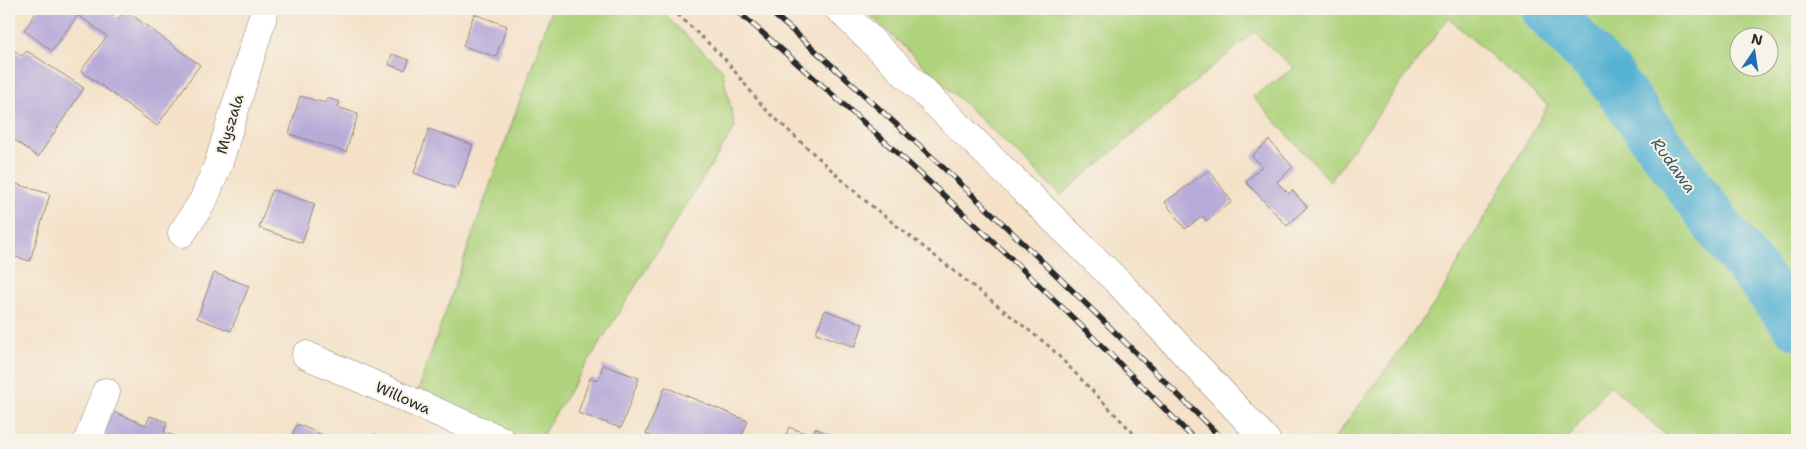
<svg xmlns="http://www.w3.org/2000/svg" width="1806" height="449" viewBox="0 0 1806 449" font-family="'Shantell Sans',sans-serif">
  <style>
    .green { fill: #afd37d; stroke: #6d7f54; fill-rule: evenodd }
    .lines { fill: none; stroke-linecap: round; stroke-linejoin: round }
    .river { stroke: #55b1d3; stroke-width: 49 }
    .building { fill: #b8abd8 }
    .minor-casing { stroke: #90867a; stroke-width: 29 }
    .path { stroke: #90867a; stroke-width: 3; stroke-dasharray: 4 4; stroke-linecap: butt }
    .minor { stroke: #fff; stroke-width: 28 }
    .rail-casing { stroke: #2b2b2b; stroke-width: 5.5 }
    .rail { stroke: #f7f3e8; stroke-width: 4; stroke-dasharray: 11; stroke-linecap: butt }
    .labels { text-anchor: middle; stroke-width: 4; stroke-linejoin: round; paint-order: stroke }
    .street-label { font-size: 15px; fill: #2b2b2b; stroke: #f7f3e8 }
    .water-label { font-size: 16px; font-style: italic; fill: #3a5a66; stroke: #f7f3e8 }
  </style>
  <rect width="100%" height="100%" fill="#f7f3e8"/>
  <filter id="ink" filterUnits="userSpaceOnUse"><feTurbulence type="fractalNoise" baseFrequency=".02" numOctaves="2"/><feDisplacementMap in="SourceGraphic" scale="10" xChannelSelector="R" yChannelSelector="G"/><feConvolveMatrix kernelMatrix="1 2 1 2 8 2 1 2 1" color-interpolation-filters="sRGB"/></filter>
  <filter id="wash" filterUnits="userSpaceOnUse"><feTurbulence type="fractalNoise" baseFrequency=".0096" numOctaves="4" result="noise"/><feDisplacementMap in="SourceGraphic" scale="20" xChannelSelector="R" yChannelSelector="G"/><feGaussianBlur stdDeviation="1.12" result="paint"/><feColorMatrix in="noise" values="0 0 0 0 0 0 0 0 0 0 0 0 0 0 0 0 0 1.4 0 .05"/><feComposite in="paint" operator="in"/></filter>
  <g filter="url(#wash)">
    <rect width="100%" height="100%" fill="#f4e1c8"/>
    <g class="green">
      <path d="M552 9H658L722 69 735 127 539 440H520L416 396Z"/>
      <path d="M864 9H1797V440H1671L1610 385 1566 440H1333L1438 299 1548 105 1448 18 1330 181 1253 97 1294 68 1254 32 1061 195ZM1738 38H1768V68H1738Z"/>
    </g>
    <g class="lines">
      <path class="river" d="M1545 9 1608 74 1723 233 1797 325"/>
    </g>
    <g id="blocks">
      <g class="building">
        <path d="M39 9H104L118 19 125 10 200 65 157 126 81 71 107 36 78 15 52 51 24 30Z"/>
        <path d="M474 14 507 26 496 57 463 46Z"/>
        <path d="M9 47 22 56 27 51 84 88 38 157 9 136Z"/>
        <path d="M392 54 409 60 405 70 389 65Z"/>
        <path d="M300 96 325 103 327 98 340 102 338 107 358 114 346 152 289 134Z"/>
        <path d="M429 129 473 145 457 189 414 173Z"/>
        <path d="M1269 140 1293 167 1277 182 1289 194 1292 190 1307 207 1287 226 1246 182 1262 166 1252 156Z"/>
        <path d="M1209 170 1232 202 1206 221 1203 216 1185 229 1165 202Z"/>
        <path d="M9 182 50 194 30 261 9 255Z"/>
        <path d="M272 190 315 204 302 243 259 228Z"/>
        <path d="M214 273 249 286 231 331 197 318Z"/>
        <path d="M825 310 863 324 855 347 816 333Z"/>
        <path d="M603 365 639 378 621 428 578 413 590 378 598 380Z"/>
        <path d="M665 387 748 421 740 440H661L646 434Z"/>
        <path d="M109 410 146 425 150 416 167 422 164 432 185 440H96Z"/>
        <path d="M297 424 334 440H290Z"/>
        <path d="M789 427 812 436 815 428 833 436 832 440H784Z"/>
        <path d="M375 434 389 440H372Z"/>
      </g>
    </g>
  </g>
  <g filter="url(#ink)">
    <use href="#blocks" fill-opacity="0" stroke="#90867a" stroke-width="1"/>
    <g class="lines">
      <g class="minor-casing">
        <g id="minor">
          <path d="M839 9 1120 284 1266 440"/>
          <path d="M182 233 203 201 218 165 265 9"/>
          <path d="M306 355 501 440"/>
          <path d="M88 440 106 392"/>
        </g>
      </g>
      <path class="path" d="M672 9 724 58 764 108 863 199 1050 347 1140 440"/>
      <use href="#minor" class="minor"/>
      <g class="rail-casing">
        <g id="rail">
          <path d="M735 9C893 146 1049 289 1195 440"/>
          <path d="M767 9C816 49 861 93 908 135 1016 234 1120 336 1223 440"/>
        </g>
      </g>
      <use href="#rail" class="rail"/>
    </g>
  </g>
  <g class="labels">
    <g class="street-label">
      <text transform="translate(230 124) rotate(-73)" y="5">Myszala</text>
      <text transform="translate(403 398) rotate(24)" y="5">Willowa</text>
    </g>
    <g class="water-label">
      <text transform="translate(1674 165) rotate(54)" y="6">Rudawa</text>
    </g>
  </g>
  <rect width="1806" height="449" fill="none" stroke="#f7f3e8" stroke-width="30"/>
  <g transform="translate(1754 52) rotate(13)"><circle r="24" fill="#f7f3e8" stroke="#a5a39c"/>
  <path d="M0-4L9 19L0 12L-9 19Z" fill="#1f6fb2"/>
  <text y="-8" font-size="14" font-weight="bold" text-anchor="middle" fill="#2b2b2b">N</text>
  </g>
</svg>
